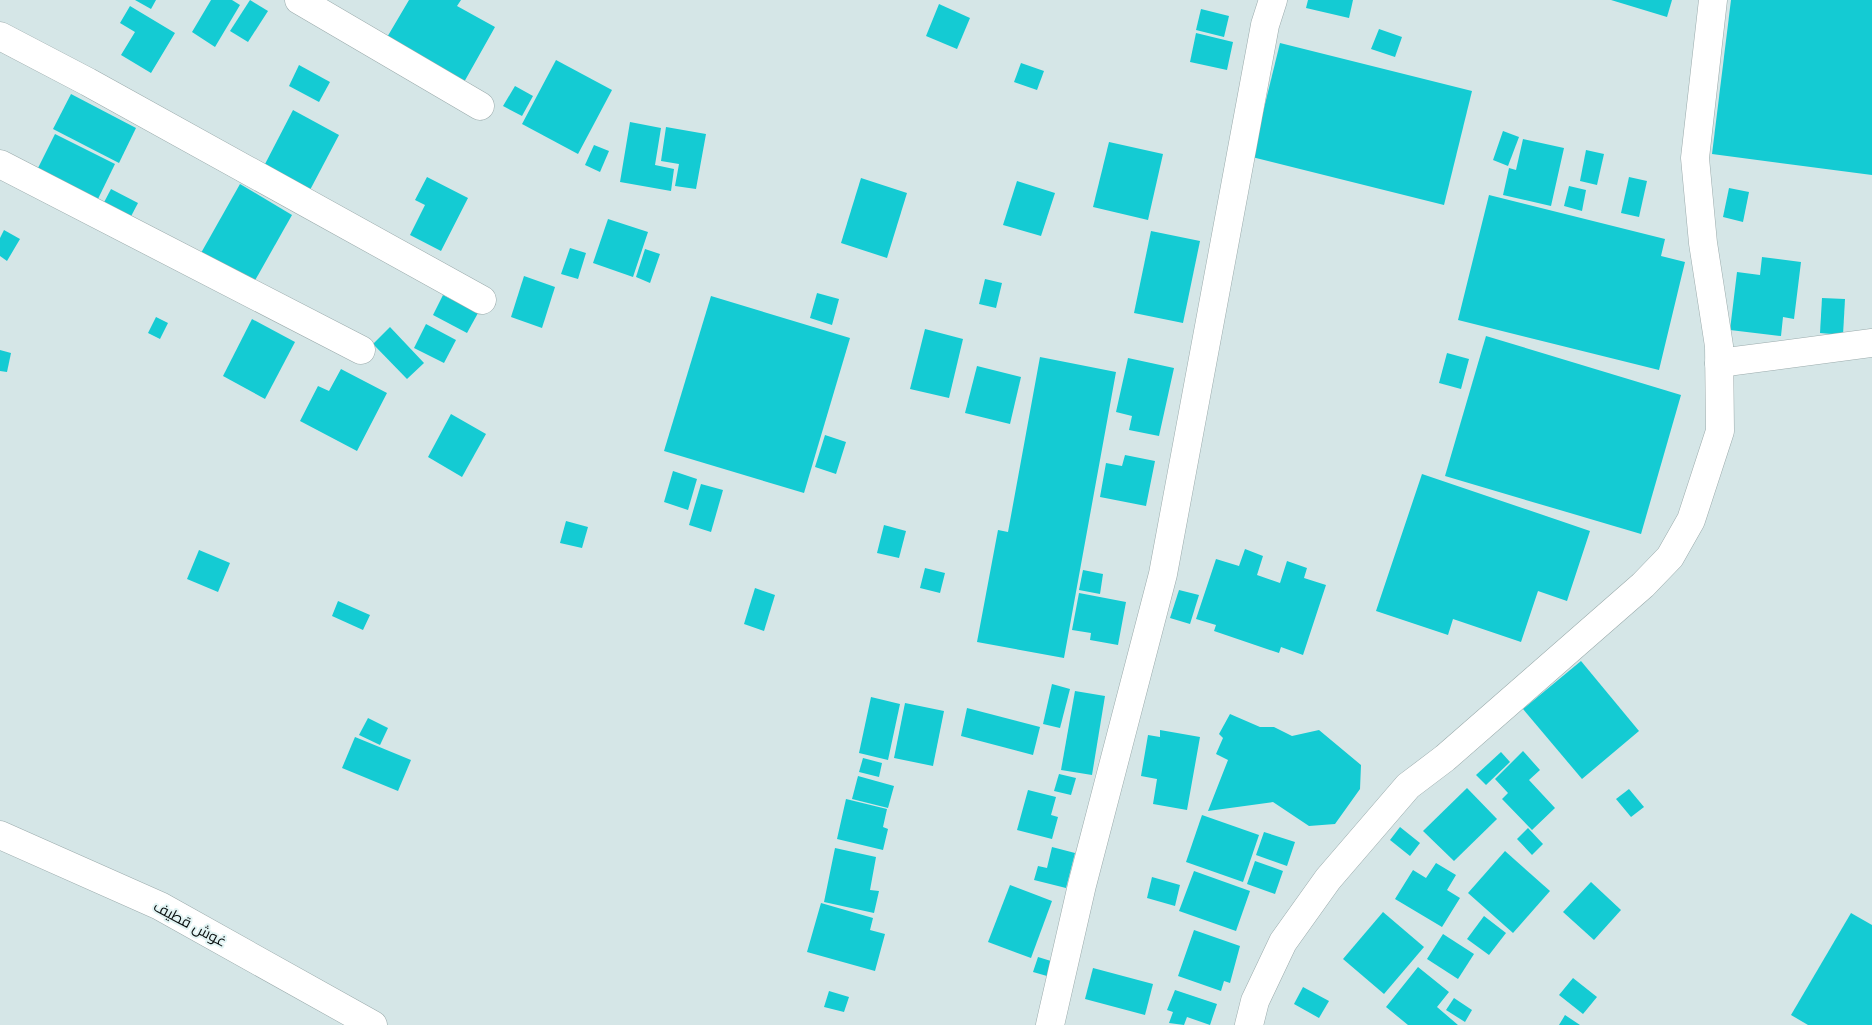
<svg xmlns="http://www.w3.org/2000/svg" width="1872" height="1025" viewBox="0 0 1872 1025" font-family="'Noto Sans',Cairo,sans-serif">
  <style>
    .building { fill: #14cbd3 }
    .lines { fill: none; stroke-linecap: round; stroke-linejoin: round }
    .minor-casing { stroke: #9babac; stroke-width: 29 }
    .major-casing { stroke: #9babac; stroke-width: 29 }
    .minor { stroke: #fff; stroke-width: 28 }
    .major { stroke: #fff; stroke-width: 28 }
    .labels { text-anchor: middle; stroke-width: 4; stroke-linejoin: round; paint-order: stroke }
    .street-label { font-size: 15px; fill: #090f0f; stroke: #e2f4f4 }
  </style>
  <rect width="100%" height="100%" fill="#d5e6e7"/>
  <g class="building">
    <path d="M135 0H156L151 9Z"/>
    <path d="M211 0H232L240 5 215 47 192 32Z"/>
    <path d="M250 0 268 11 248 42 230 31Z"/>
    <path d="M409 0H461L457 6 495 27 463 84 386 39Z"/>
    <path d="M1308 0H1353L1349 18 1306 8Z"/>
    <path d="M1611 0H1672L1667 17Z"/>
    <path d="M1731 0H1872V175L1712 154Z"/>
    <path d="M939 4 970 18 957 49 926 36Z"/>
    <path d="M130 6 175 33 151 73 121 55 135 32 120 23Z"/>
    <path d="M1201 9 1229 16 1224 37 1196 30Z"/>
    <path d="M1379 29 1402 37 1395 57 1371 49Z"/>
    <path d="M1196 33 1233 42 1227 70 1190 62Z"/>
    <path d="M1280 43 1472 91 1444 205 1252 157Z"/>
    <path d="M556 60 612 90 578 154 522 124Z"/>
    <path d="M1021 63 1044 71 1037 90 1014 82Z"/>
    <path d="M299 65 330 82 319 102 289 86Z"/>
    <path d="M515 86 533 96 522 116 503 106Z"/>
    <path d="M71 94 136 128 119 163 53 129Z"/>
    <path d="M293 110 339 135 310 190 264 166Z"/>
    <path d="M630 122 661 128 655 165 674 169 671 191 620 182Z"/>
    <path d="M666 127 706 134 696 189 675 186 679 164 661 161Z"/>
    <path d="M1503 131 1519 137 1508 166 1493 160Z"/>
    <path d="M55 134 115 164 96 203 36 172Z"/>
    <path d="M1523 139 1564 148 1551 206 1503 195 1509 168 1516 170Z"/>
    <path d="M1109 142 1163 154 1148 220 1093 207Z"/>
    <path d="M594 145 609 151 600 172 585 165Z"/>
    <path d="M1586 150 1604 154 1597 185 1580 181Z"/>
    <path d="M427 177 468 198 441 251 410 235 425 205 415 200Z"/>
    <path d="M1629 177 1647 181 1639 217 1621 213Z"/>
    <path d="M861 178 907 193 887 258 841 243Z"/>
    <path d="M1017 181 1055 193 1041 236 1003 225Z"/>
    <path d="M240 184 292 215 253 284 201 253Z"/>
    <path d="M1569 186 1586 190 1582 211 1564 206Z"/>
    <path d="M1729 188 1749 192 1743 222 1723 217Z"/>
    <path d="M111 189 138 203 127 224 100 210Z"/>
    <path d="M1489 195 1665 239 1661 256 1685 262 1659 370 1458 320Z"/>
    <path d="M608 219 648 232 633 277 593 263Z"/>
    <path d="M4 230 20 239 7 261 0 256V238Z"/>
    <path d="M1151 231 1200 241 1183 323 1134 313Z"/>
    <path d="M570 248 586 253 578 279 561 274Z"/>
    <path d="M645 249 660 254 650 283 636 277Z"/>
    <path d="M1762 257 1801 262 1794 319 1783 317 1781 336 1730 330 1737 272 1760 275Z"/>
    <path d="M524 276 555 287 542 328 511 317Z"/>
    <path d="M985 279 1002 283 996 308 979 304Z"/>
    <path d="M817 293 839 299 832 325 810 318Z"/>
    <path d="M443 295 478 313 467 333 433 315Z"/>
    <path d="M711 296 850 338 804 493 664 451Z"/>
    <path d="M1822 298 1845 299 1843 335 1820 333Z"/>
    <path d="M156 317 168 323 160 339 148 333Z"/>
    <path d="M252 319 295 342 265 399 223 376Z"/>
    <path d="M426 324 456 340 444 363 414 348Z"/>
    <path d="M390 327 424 363 407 379 373 344Z"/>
    <path d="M925 329 963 339 949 398 910 389Z"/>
    <path d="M1486 336 1681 395 1641 534 1445 476Z"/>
    <path d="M0 350 11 353 7 372 0 371Z"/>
    <path d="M1447 353 1469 359 1461 389 1439 383Z"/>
    <path d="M1040 357 1116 372 1064 658 977 642 998 530 1008 532Z"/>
    <path d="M1128 358 1174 368 1159 436 1129 430 1132 416 1116 412Z"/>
    <path d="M977 366 1021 377 1010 424 965 413Z"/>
    <path d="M341 369 387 393 357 451 300 421 318 386 329 391Z"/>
    <path d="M451 414 486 434 462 477 428 457Z"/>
    <path d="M825 435 846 442 836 474 815 467Z"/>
    <path d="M1125 455 1155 461 1146 506 1100 497 1106 463 1122 466Z"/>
    <path d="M673 471 697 479 688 510 664 502Z"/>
    <path d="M1422 474 1590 531 1567 601 1538 591 1521 642 1453 619 1448 635 1376 611Z"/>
    <path d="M701 484 723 490 711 532 689 525Z"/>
    <path d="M566 521 588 527 582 548 560 543Z"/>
    <path d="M884 525 906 531 899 558 877 553Z"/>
    <path d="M1245 549 1263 556 1257 575 1280 583 1287 561 1307 568 1304 578 1326 585 1303 655 1281 647 1279 653 1214 631 1216 625 1196 619 1216 559 1239 566Z"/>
    <path d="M199 550 230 563 218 592 187 579Z"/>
    <path d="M925 568 945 573 940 593 920 588Z"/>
    <path d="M1083 570 1103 574 1100 594 1079 590Z"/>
    <path d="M755 588 775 595 764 631 744 624Z"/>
    <path d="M1179 590 1199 595 1190 624 1170 618Z"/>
    <path d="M1079 593 1126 602 1118 645 1090 640 1091 633 1072 630Z"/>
    <path d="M338 601 370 615 363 630 332 616Z"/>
    <path d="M1581 661 1639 731 1582 779 1523 709Z"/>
    <path d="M1052 684 1070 689 1060 728 1043 724Z"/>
    <path d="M1075 691 1105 696 1092 775 1061 770Z"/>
    <path d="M871 697 900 704 888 760 859 753Z"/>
    <path d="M905 703 944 711 933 766 894 758Z"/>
    <path d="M967 708 1040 727 1033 755 961 736Z"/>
    <path d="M1230 714 1260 727H1274L1292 736 1319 730 1361 765 1360 789 1335 824 1309 826 1273 802 1208 811 1228 760 1216 754 1223 738 1219 734Z"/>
    <path d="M368 718 388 728 380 745 359 735Z"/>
    <path d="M1160 730 1200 737 1187 810 1153 804 1157 779 1141 776 1148 735 1160 737Z"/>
    <path d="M355 737 411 760 398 791 342 768Z"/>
    <path d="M1523 751 1540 770 1529 780 1555 808 1532 830 1502 799 1508 793 1495 779Z"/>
    <path d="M1501 752 1510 762 1486 785 1476 775Z"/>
    <path d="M863 758 882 763 879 777 859 772Z"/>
    <path d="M1059 774 1076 778 1071 795 1054 791Z"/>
    <path d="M858 776 894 786 888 808 852 799Z"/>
    <path d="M1467 788 1497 819 1454 861 1423 831Z"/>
    <path d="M1629 789 1644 807 1631 817 1616 799Z"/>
    <path d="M1028 790 1056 797 1051 815 1058 817 1052 839 1017 830Z"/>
    <path d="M846 799 887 809 883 827 888 829 883 850 837 839Z"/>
    <path d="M1202 815 1259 835 1243 882 1186 862Z"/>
    <path d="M1400 827 1420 843 1410 856 1390 840Z"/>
    <path d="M1528 828 1543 844 1532 855 1517 839Z"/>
    <path d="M1264 832 1295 842 1287 866 1256 855Z"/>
    <path d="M1052 847 1075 853 1066 888 1034 880 1038 866 1047 868Z"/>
    <path d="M835 848 876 857 870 890 879 891 874 913 824 902Z"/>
    <path d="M1505 851 1550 891 1513 933 1468 893Z"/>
    <path d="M1255 861 1283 871 1275 894 1247 884Z"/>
    <path d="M1436 863 1456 875 1447 890 1460 898 1442 927 1395 899 1413 870 1426 878Z"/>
    <path d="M1194 871 1250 891 1236 931 1179 911Z"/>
    <path d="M1152 877 1180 885 1175 906 1147 898Z"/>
    <path d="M1591 882 1621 910 1594 940 1563 912Z"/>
    <path d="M1010 885 1052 901 1031 958 988 942Z"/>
    <path d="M821 903 873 918 870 930 885 934 875 971 807 952Z"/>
    <path d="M1383 912 1424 947 1384 994 1343 959Z"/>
    <path d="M1851 913 1872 925V1025H1808L1791 1015Z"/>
    <path d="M1484 916 1506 933 1489 955 1467 939Z"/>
    <path d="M1194 930 1240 946 1230 983 1224 981 1221 991 1178 976Z"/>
    <path d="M1443 934 1474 954 1458 979 1427 959Z"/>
    <path d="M1038 957 1051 961 1047 976 1033 972Z"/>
    <path d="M1418 967 1449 992 1437 1007 1458 1025H1408L1386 1007Z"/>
    <path d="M1093 968 1153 984 1145 1015 1085 999Z"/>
    <path d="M1573 978 1597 997 1583 1014 1559 995Z"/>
    <path d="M1303 987 1329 1001 1319 1018 1294 1004Z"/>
    <path d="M1175 990 1217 1004 1210 1025 1187 1017 1184 1025 1169 1023 1173 1012 1167 1010Z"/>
    <path d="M829 991 849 997 844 1012 824 1007Z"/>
    <path d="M1454 998 1472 1010 1465 1022 1446 1010Z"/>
    <path d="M1565 1015 1580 1025H1559Z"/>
  </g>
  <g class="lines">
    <g class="minor-casing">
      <g id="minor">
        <path d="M299 0 480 106"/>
        <path d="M0 36 88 82 482 300"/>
        <path d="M0 164 361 350"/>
        <path d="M1719 363 1872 343"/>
        <path d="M1050 1025 1082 885 1163 574 1265 25 1273 0"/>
        <path d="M1249 1025 1255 1001 1283 942 1328 879 1408 786 1445 758 1643 585 1670 557 1691 520 1720 431 1719 346 1703 243 1695 158 1713 0"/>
      </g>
    </g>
    <g class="major-casing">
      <path id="major" d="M0 835 160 906 373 1025"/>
    </g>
    <use href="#minor" class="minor"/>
    <use href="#major" class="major"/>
  </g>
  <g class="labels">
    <g class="street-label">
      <text transform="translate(190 924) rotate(28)" y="5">غوش قطيف</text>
    </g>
  </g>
</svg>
